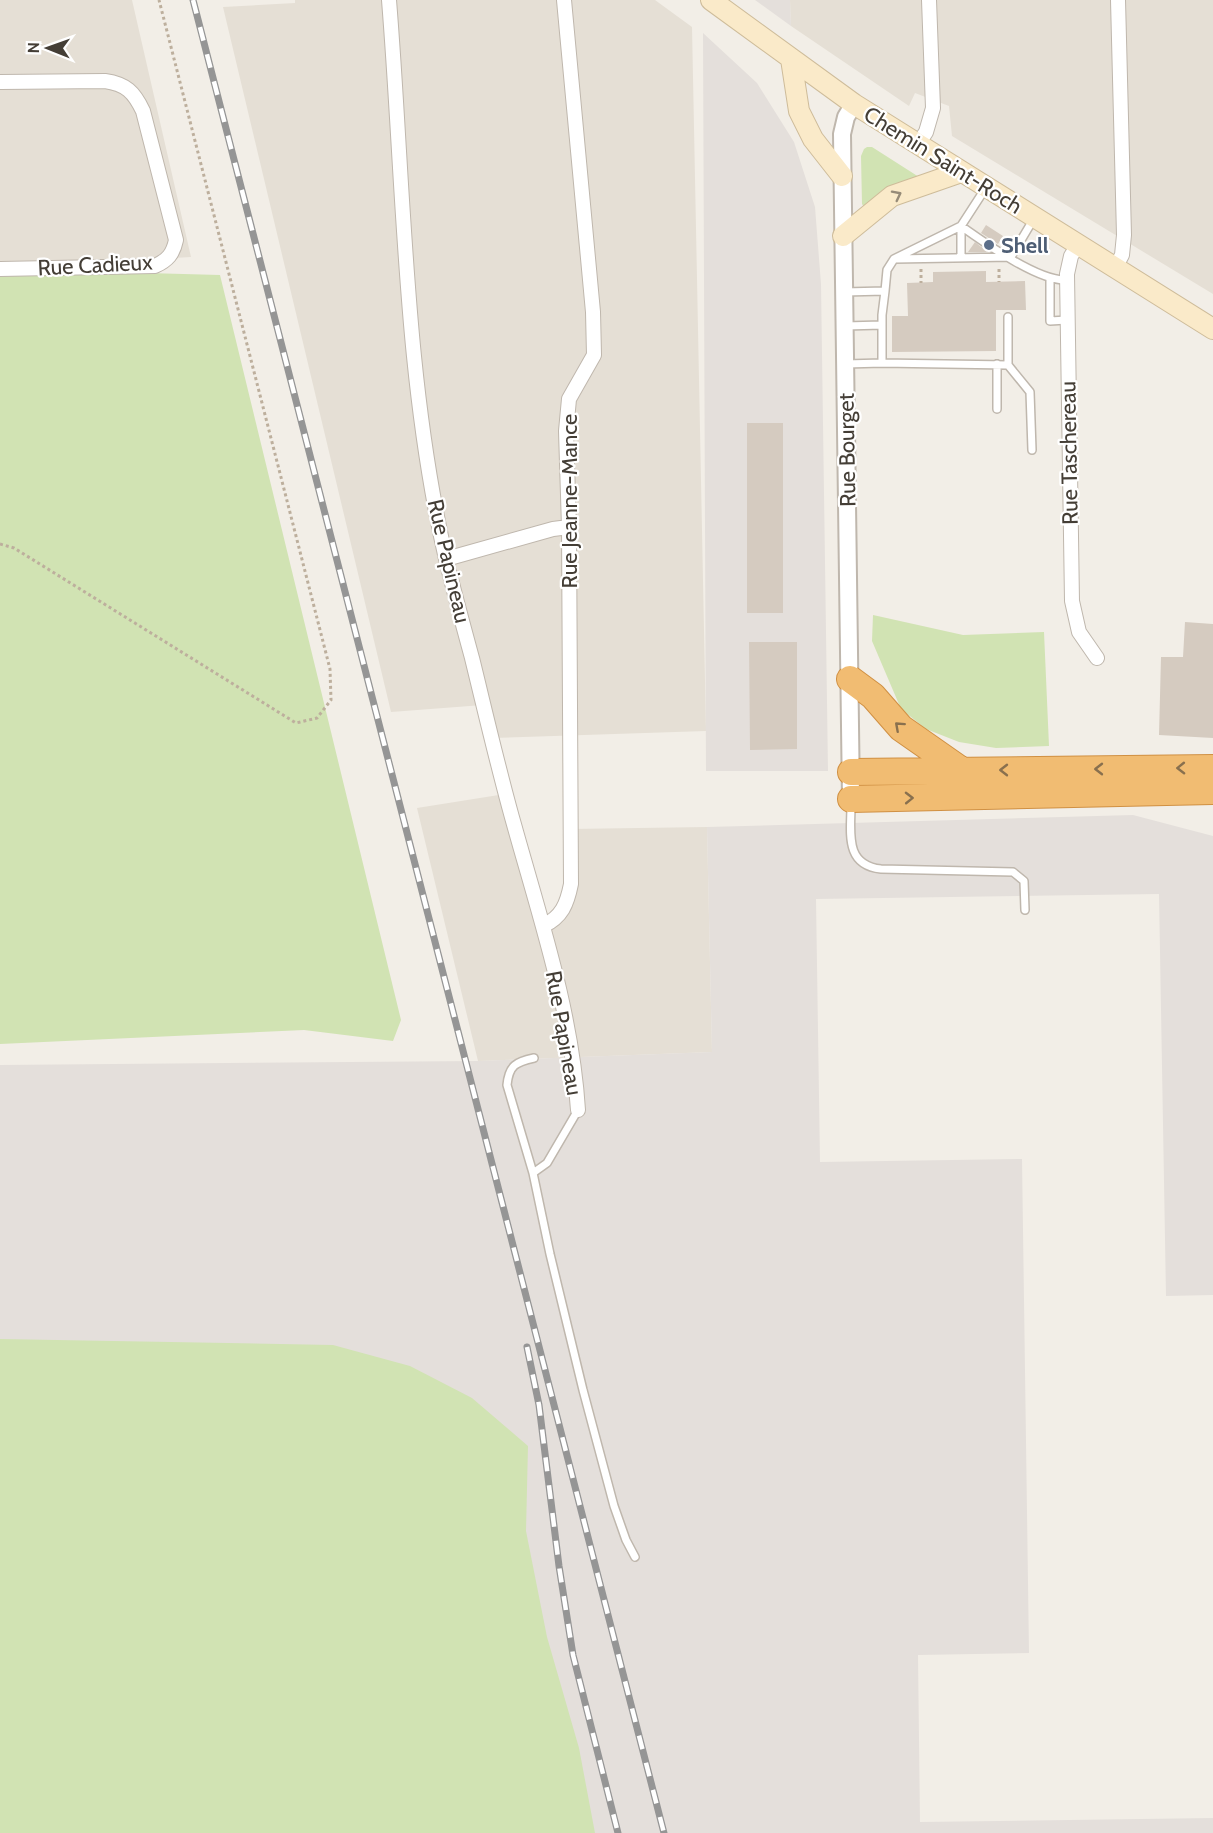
<svg xmlns="http://www.w3.org/2000/svg" width="1213" height="1833" font-family="Cabin,sans-serif">
  <rect width="100%" height="100%" fill="#f2eee7"/>
  <path fill="#e5dfd5" d="M0 0H132L191 257 0 268Z
    M295 0H655L692 27 706 731 492 738 483 705 391 712 223 7 295 3Z
    M790 0H1213V294L952 136 949 106 915 93 909 106 791 26Z
    M505 794 543 926 569 904 570 829 707 827 712 1052 478 1061 417 808Z"/>
  <path fill="#e4dfdb" d="M755 0H790L791 26Z
    M703 33 757 83 794 142 815 207 821 284 828 771H706Z
    M1133 815 1213 836V1295L1166 1296 1159 894 816 899 820 1162 1022 1159 1029 1653 918 1655 920 1822 1213 1818V1833H0V1065L478 1061 712 1052 707 827Z"/>
  <path fill="#d1e3b3" d="M867 147H872L919 177 864 207 862 204 861 156 864 149Z
    M0 269 220 275 401 1020 393 1041 304 1030 0 1044Z
    M873 615 963 635 1044 632 1049 746 996 748 959 742 926 729 901 709 872 641Z
    M0 1339 333 1345 410 1366 472 1398 528 1446 526 1531 547 1637 579 1748 595 1833H0Z"/>
  <path fill="#d5cbc0" d="M986 225 1003 236 998 244 981 233Z
    M975 242 980 246 989 252H968Z
    M986 271V282L1025 281 1026 310H996V351L892 352V316H908L907 283 933 282V272Z
    M747 423H783V613H747Z
    M1185 622 1213 624V738L1159 735 1161 657H1183Z
    M749 642H797V749L750 750Z"/>
  <g fill="none" stroke-linecap="round" stroke-linejoin="round">
    <g stroke="#bfb7ad" stroke-width="10">
      <path id="service" d="M961 258V226L985 189
        M895 259 1011 257 1033 220
        M1050 278V321L1067 320
        M844 292 885 291 887 270 894 259 961 226C985 243 1038 281 1066 280
        M845 326 882 325
        M882 363 1008 365V317
        M846 364 882 363V315L885 291
        M1008 365 1030 392 1032 450
        M997 409V364
        M851 805C851 832 844 865 881 869L1013 872 1024 881 1025 910
        M534 1058C516 1062 509 1065 507 1085L533 1173 550 1254 583 1390 614 1506 626 1540 635 1557
        M533 1173 547 1163 578 1110"/>
    </g>
    <g stroke="#bfb7ad" stroke-width="16">
      <path id="minor" d="M389 0C404 185 404 377 446 559 454 592 463 625 472 658 486 715 499 772 515 828 541 921 572 1014 578 1110
        M0 82 105 81C126 84 134 92 143 111L176 240C173 254 168 260 155 266L0 269
        M918 144 926 132 933 108 929 0
        M1078 245 1071 256 1067 274 1072 601 1079 632 1097 658
        M1115 268 1122 255 1124 235 1118 0
        M446 559 553 529 569 527
        M543 926C562 917 567 904 571 884L569 527 566 431 569 399 594 355 593 312 564 0"/>
    </g>
    <g stroke="#bfb7ad" stroke-width="20">
      <path id="tertiary" d="M851 799 842 134 846 117 854 104"/>
    </g>
    <g stroke="#cebc9a" stroke-width="22">
      <path id="secondary" d="M711 0 854 104 1213 329
        M791 59 799 111 813 139 842 176
        M843 236 892 196 961 172"/>
    </g>
    <g stroke="#d09043" stroke-width="28">
      <path id="motorway" d="M850 679 873 696 901 728 961 770
        M851 772 1213 768
        M851 799 1213 791"/>
    </g>
    <path stroke="#bdaf9d" stroke-width="3" stroke-dasharray="3 3" stroke-linecap="butt" d="M921 269V283
      M999 269V282
      M0 544 14 548 296 723 317 718 331 700 330 669 159 0"/>
    <use href="#service" stroke="#fff" stroke-width="7"/>
    <use href="#minor" stroke="#fff" stroke-width="14"/>
    <use href="#tertiary" stroke="#fff" stroke-width="16"/>
    <use href="#secondary" stroke="#faeac9" stroke-width="20"/>
    <use href="#motorway" stroke="#f1bc72" stroke-width="26"/>
    <g stroke="#959595" stroke-width="7">
      <path id="rail" d="M193 0 664 1833
        M527 1347 539 1405 559 1566 573 1655 618 1833"/>
    </g>
    <use href="#rail" stroke="#fff" stroke-width="4.5" stroke-dasharray="14" stroke-linecap="butt"/>
  </g>
  <defs><path id="oneway-chevron" d="M-2-3.5L2.5 0L-2 3.5" fill="none" stroke-width="1.6" stroke-linecap="round" stroke-linejoin="round" transform="scale(1.5)"/></defs>
  <use stroke="#968b78" href="#oneway-chevron" transform="translate(897 195) rotate(-27)"/>
  <g stroke="#89704e">
    <use href="#oneway-chevron" transform="translate(899 726) rotate(-138)"/>
    <use href="#oneway-chevron" transform="translate(1181 768) rotate(179)"/>
    <use href="#oneway-chevron" transform="translate(1099 769) rotate(180)"/>
    <use href="#oneway-chevron" transform="translate(1004 770) rotate(180)"/>
    <use href="#oneway-chevron" transform="translate(909 798) rotate(-1)"/>
  </g>
  <circle fill="#5c6f8a" stroke="#fff" stroke-width="2" cx="989" cy="245" r="6"/>
  <g text-anchor="middle" dominant-baseline="central" stroke-width="4.5" stroke-linejoin="round" paint-order="stroke">
    <g font-size="22" fill="#443e36" stroke="#fff">
      <text transform="translate(943 160) rotate(32)">Chemin Saint-Roch</text>
      <text transform="translate(95 265) rotate(-3)">Rue Cadieux</text>
      <text transform="translate(847 450) rotate(-91)">Rue Bourget</text>
      <text transform="translate(1069 453) rotate(-91)">Rue Taschereau</text>
      <text transform="translate(569 501) rotate(-90)">Rue Jeanne-Mance</text>
      <text transform="translate(449 561) rotate(77)">Rue Papineau</text>
      <text transform="translate(564 1033) rotate(80)">Rue Papineau</text>
    </g>
    <g font-size="22" font-weight="bold" fill="#4e5e75" stroke="#fff" text-anchor="start">
      <text x="1001" y="245">Shell</text>
    </g>
  </g>
  <g transform="translate(48 48) rotate(271)" stroke="#ffffff" stroke-width="4.5" paint-order="stroke">
  <path d="M0-4.5L10 22L0 15L-10 22Z" fill="#443e36"/>
  <text y="-9" font-size="16" font-weight="bold" text-anchor="middle" fill="#443e36">N</text>
  </g>
</svg>
